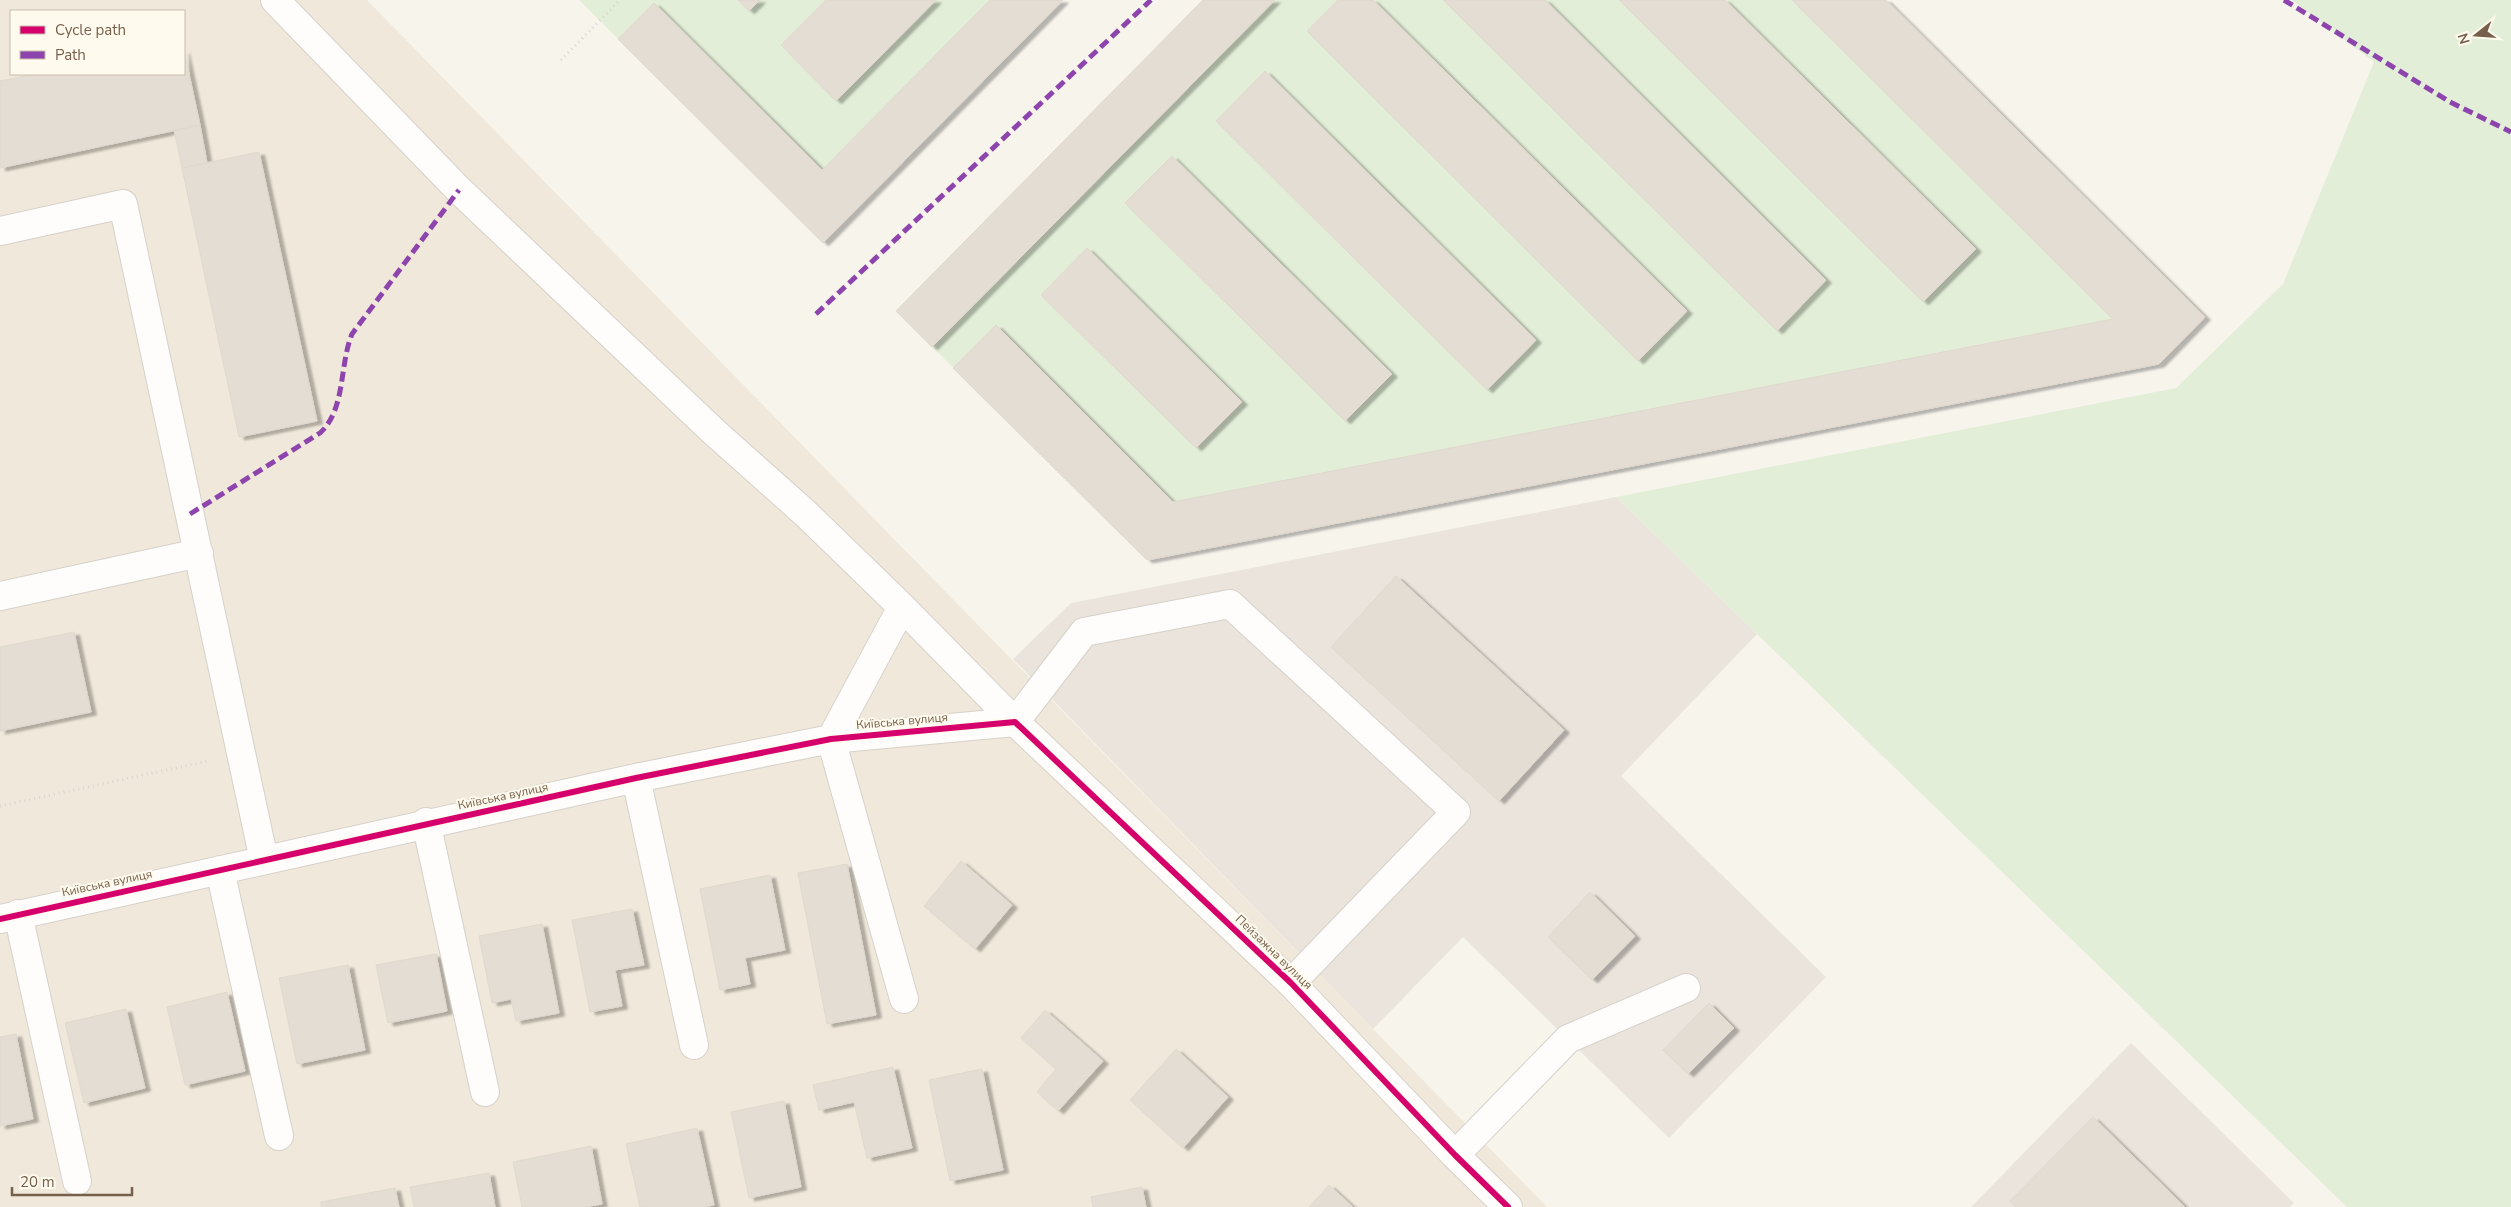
<svg xmlns="http://www.w3.org/2000/svg" width="2511" height="1207" font-family="'Nunito Sans',sans-serif">
  <defs>
    <filter id="shadow"><feDropShadow dx="5.5" dy="3" stdDeviation="1" flood-color="#0004"/></filter>
  </defs>
  <rect width="100%" height="100%" fill="#f7f4ec"/>
  <path fill="#f0e8da" fill-rule="evenodd" d="M0 0H367L1547 1207H0ZM11 11H184V74H11Z"/>
  <path fill="#ebe4dd" d="M1616 497 1757 634 1621 776 1826 977 1669 1138 1463 937 1373 1029 1013 659 1071 603Z
    M2131 1043 2294 1203 2290 1207H1971Z"/>
  <path fill="#e2eed7" d="M579 0H1063L823 243Z
    M1203 0H1886L2159 364 1147 560 896 311Z
    M2292 0H2511V1207H2347L1616 497 2176 388 2283 284 2374 62Z"/>
  <path fill="#e4ddd3" stroke="#e0d8ce" filter="url(#shadow)" d="M738 0H760L749 11Z
    M826 0H936L836 101 781 45Z
    M990 0H1063L823 243 618 39 654 3 822 170Z
    M1203 0H1275L932 347 896 311Z
    M1338 0H1373L1687 311 1638 361 1307 31Z
    M1443 0H1545L1826 280 1777 331Z
    M1619 0H1725L1976 249 1923 302Z
    M1792 0H1886L2205 317 2159 364 1147 560 953 368 996 325 1173 502 2113 319Z
    M184 51 200 125 0 168V81L36 74H184Z
    M1265 71 1536 340 1487 390 1216 121Z
    M200 125 207 163 182 168 174 130Z
    M259 152 317 421 239 437 182 168Z
    M1172 156 1392 374 1345 421 1125 203Z
    M1087 248 1242 402 1196 448 1041 295Z
    M1396 576 1564 730 1499 801 1331 647Z
    M74 632 91 712 0 731V647Z
    M961 861 1012 905 975 949 924 906Z
    M847 864 876 1015 827 1024 798 873Z
    M770 875 785 950 745 958 750 984 720 990 700 889Z
    M1590 892 1635 936 1592 980 1548 937Z
    M632 909 644 965 615 970 622 1006 590 1012 572 920Z
    M542 924 559 1013 516 1021 511 999 492 1003 479 936Z
    M436 954 447 1011 388 1023 376 965Z
    M348 965 365 1050 297 1064 279 978Z
    M227 992 245 1071 185 1085 167 1007Z
    M1709 1003 1734 1028 1688 1074 1663 1050Z
    M126 1009 145 1088 84 1103 65 1023Z
    M1045 1010 1103 1061 1058 1111 1037 1092 1056 1069 1021 1038Z
    M16 1034 33 1119 0 1126V1037Z
    M1176 1049 1228 1097 1183 1148 1130 1100Z
    M893 1067 912 1148 867 1158 854 1102 819 1110 813 1085Z
    M982 1069 1003 1170 950 1181 929 1080Z
    M784 1101 801 1187 749 1198 731 1112Z
    M2093 1117 2185 1207H2016L2010 1201Z
    M697 1128 714 1205 704 1207H640L626 1144Z
    M591 1146 602 1204 585 1207H522L513 1162Z
    M489 1173 495 1207H414L410 1187Z
    M1329 1185 1353 1207H1309Z
    M1142 1187 1146 1207H1093L1091 1197Z
    M395 1188 399 1207H321V1202Z"/>
  <g fill="none" stroke-linecap="round" stroke-linejoin="round">
    <g stroke="#d6d1ca" stroke-width="30">
      <path id="minor" d="M275 0 459 190 713 431 805 513 902 607 1015 722 1291 983 1455 1155 1508 1207
        M0 231 123 204 264 860
        M0 596 199 553
        M902 607 831 739 904 999
        M1015 722 1084 632 1230 604 1456 812 1291 983
        M636 778 694 1045
        M426 822 485 1092
        M220 870 279 1136
        M18 914 77 1181
        M0 919 636 778 831 739 1015 722
        M1455 1155 1568 1039 1686 988"/>
    </g>
    <path stroke="#dad4cf" stroke-width="3" stroke-dasharray="1 4" stroke-linecap="butt" d="M561 60 620 0
      M0 806 208 761"/>
    <use href="#minor" stroke="#fefdfc" stroke-width="28"/>
    <path stroke="#8e44ad" stroke-width="5" stroke-dasharray="10 5" stroke-linecap="butt" d="M2284 0 2450 102 2511 132
      M816 314 1151 0
      M190 514 320 433C346 409 339 366 352 334L459 190"/>
    <g stroke="#fffaee" stroke-width="9">
      <path id="cycleway" d="M0 919 636 778 831 739 1015 722 1291 983 1455 1155 1508 1207"/>
    </g>
    <use href="#cycleway" stroke="#d6006c" stroke-width="6"/>
  </g>
  <g text-anchor="middle" dominant-baseline="central" stroke-width="4" stroke-linejoin="round" paint-order="stroke">
    <g font-size="12" fill="#765f4b" stroke="#fffaee">
      <text transform="translate(902 721) rotate(-5)">Київська вулиця</text>
      <text transform="translate(503 796) rotate(-12)">Київська вулиця</text>
      <text transform="translate(107 883) rotate(-12)">Київська вулиця</text>
      <text transform="translate(1274 952) rotate(44)">Пейзажна вулиця</text>
    </g>
  </g>
  <rect x="10" y="10" width="175" height="65" fill="#fffaee" stroke="#c8bcad"/>
  <rect x="20" y="26" width="25" height="8" fill="#d6006c" stroke="#c8bcad"/>
  <text x="55" y="35" font-size="15" fill="#765f4b">Cycle path</text>
  <rect x="20" y="51" width="25" height="8" fill="#8e44ad" stroke="#c8bcad"/>
  <text x="55" y="60" font-size="15" fill="#765f4b">Path</text>
  <g transform="translate(2476 35) rotate(253)" stroke="#fffaee" stroke-width="4" paint-order="stroke">
  <path d="M0-4L9 19L0 12L-9 19Z" fill="#765f4b"/>
  <text y="-8" font-size="14" font-weight="bold" text-anchor="middle" fill="#765f4b">N</text>
  </g>
  <path d="M12 1187v8h120v-8" fill="none" stroke="#765f4b" stroke-width="2.5"/>
  <text x="20" y="1187" font-size="15" fill="#765f4b" stroke="#fffaee" stroke-width="4" paint-order="stroke">20 m</text>
</svg>
